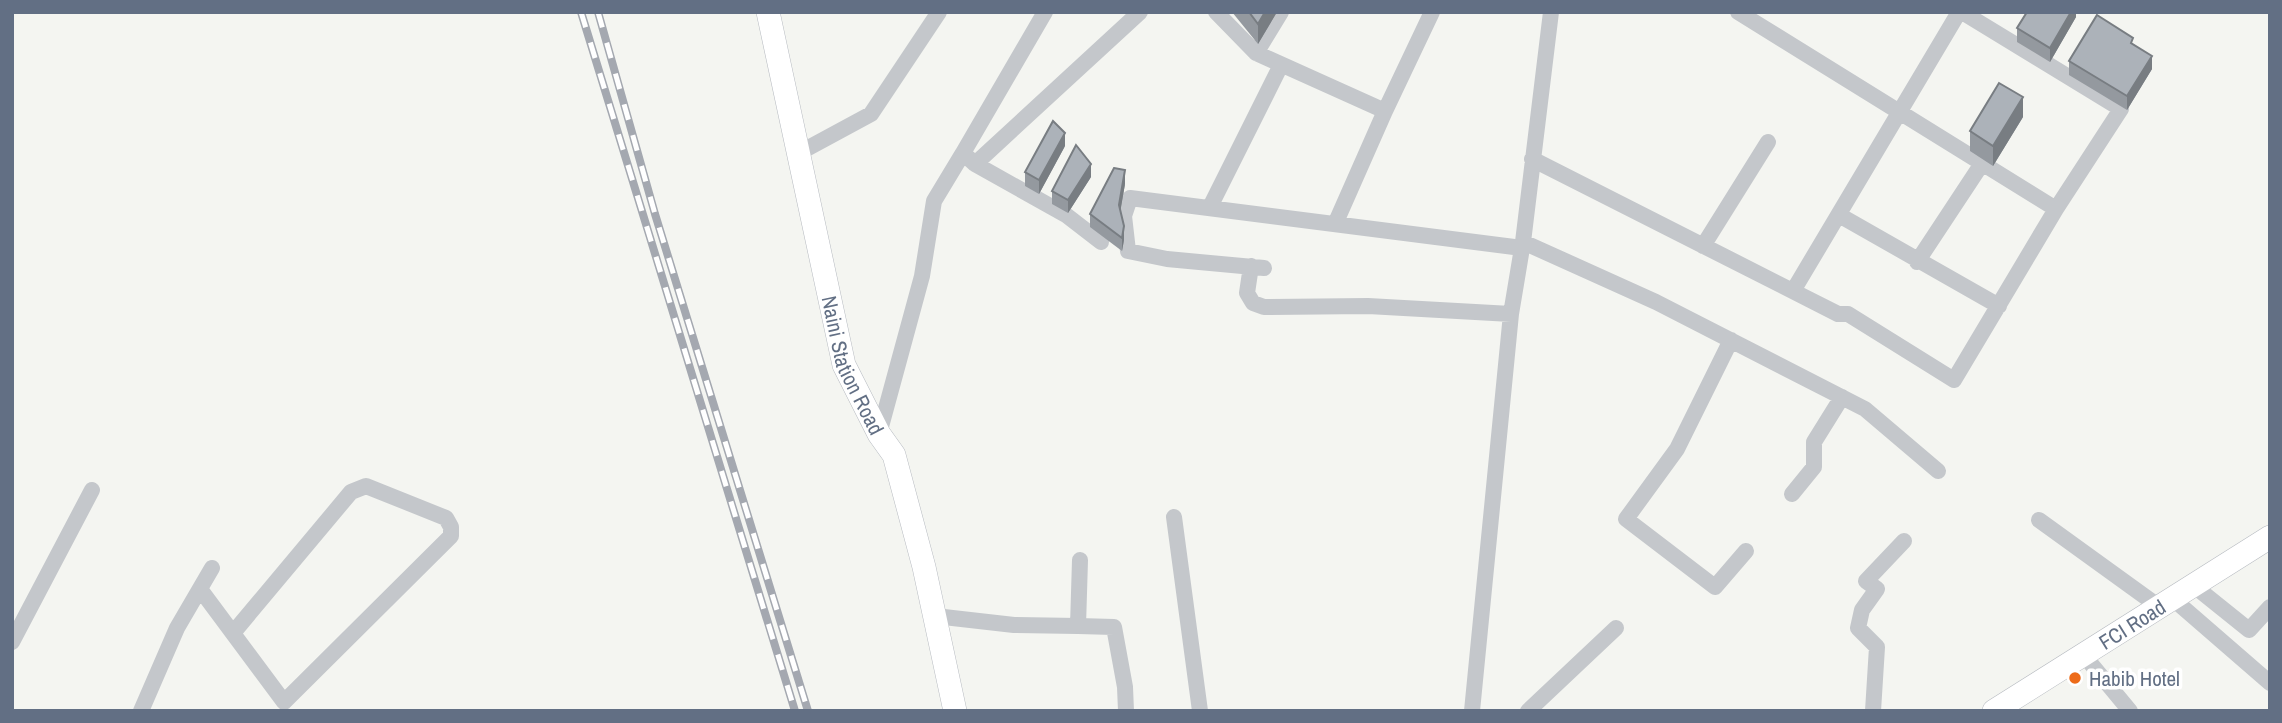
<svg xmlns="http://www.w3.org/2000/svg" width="2282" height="723" font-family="'Archivo Narrow',sans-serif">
  <rect width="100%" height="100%" fill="#f4f5f1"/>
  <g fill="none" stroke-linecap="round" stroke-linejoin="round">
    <g stroke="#b6bac0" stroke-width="24">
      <g id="secondary">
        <path id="s1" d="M768 12 844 365 879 434 894 455 924 567 955 711"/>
        <path id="s2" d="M1994 711 2270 537"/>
      </g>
    </g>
    <path stroke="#c4c7cb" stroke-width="16" d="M1216 12 1256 53 1385 111 1336 222
      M1962 12 2121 109 2056 209
      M1256 53 1281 12
      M1385 111 1432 12
      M963 153 1045 12
      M797 154 871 114 939 12
      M1532 159 1838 314H1848L1954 380 2056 209 1738 12
      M975 164 1066 215 1101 242
      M1210 207 1281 65
      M1839 215 1999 306
      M1523 242 1656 302 1865 409 1938 471
      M1703 246 1768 142
      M1917 262 1983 162
      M1251 266 1247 293 1253 303 1264 307 1368 306 1511 314
      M1264 268 1167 259 1128 251 1124 216 1130 198 1522 248
      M1793 291 1959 12
      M1731 340 1677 449 1626 519 1715 587 1746 551
      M879 434 922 276 934 201 963 153 975 164 1140 12
      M1792 494 1814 467V442L1842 397
      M1174 517 1200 711
      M2039 520 2158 606
      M1080 560 1078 626 1114 627 1125 687 1126 711
      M2193 585 2249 630 2270 607
      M200 589 284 702 451 536V527L446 518 366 486 351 492 233 633
      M2172 598 2270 683
      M935 616 1014 625 1078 626
      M12 642 92 490
      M2082 653 2130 711
      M141 711 177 628 212 568
      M1472 711 1511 314 1523 242 1551 12
      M1528 711 1616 628
      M1873 711 1877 647 1858 628 1862 610 1877 589 1866 581 1904 541"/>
    <use href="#secondary" stroke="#fff" stroke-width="23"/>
    <g stroke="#a4a8b0" stroke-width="8">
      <path id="rail" d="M581 12 795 711
        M598 12 655 214 808 711"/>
    </g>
    <use href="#rail" stroke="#fff" stroke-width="5" stroke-dasharray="16" stroke-linecap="butt"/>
  </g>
  <path fill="#94999f" d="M1232 12H1277L1258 44Z
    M2076 12V17L2050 62 2017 42V28Z
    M2133 45 2152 69 2127 110 2069 75V61Z
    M2023 117 1993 166 1970 151V131Z
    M1065 146 1039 194 1025 186V172Z
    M1091 177 1068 213 1052 204V191Z
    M1125 184 1120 212 1124 240 1122 251 1090 227V214Z"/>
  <path fill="#787d82" d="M1265 12H1277L1258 44V24Z
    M2071 12H2076V17L2050 62V48Z
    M2152 56V69L2127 110V96Z
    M2023 97V117L1993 166V146Z
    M1065 133V146L1039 194V180Z
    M1091 164V177L1068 213V200Z
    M1125 170V184L1119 219V205Z
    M1124 226V240L1122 251V238Z"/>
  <path fill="#acb2b9" stroke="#787d82" stroke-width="2" d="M1249 12H1265L1258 24Z
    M2027 12H2071L2050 48 2017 28Z
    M2097 15 2133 38 2131 43 2152 56 2127 96 2069 61Z
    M1999 83 2023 97 1993 146 1970 131Z
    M1053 121 1065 133 1039 180 1025 172Z
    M1076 145 1091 164 1068 200 1052 191Z
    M1114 168 1125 170 1119 205 1124 226 1122 238 1090 214Z"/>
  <circle fill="#ed6b19" stroke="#fff" stroke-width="2.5" cx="2075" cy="678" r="7"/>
  <g text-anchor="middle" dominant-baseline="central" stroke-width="7" stroke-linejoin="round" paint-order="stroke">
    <g font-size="21" fill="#626f84" stroke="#fff">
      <text stroke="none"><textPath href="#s1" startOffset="364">Naini Station Road</textPath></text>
      <text stroke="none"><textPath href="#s2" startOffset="163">FCI Road</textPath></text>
    </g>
    <g font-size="21" fill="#626f84" stroke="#fff" text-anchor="start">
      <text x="2089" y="678">Habib Hotel</text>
    </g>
  </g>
  <rect width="2282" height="723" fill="none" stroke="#626f84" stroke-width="28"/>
</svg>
